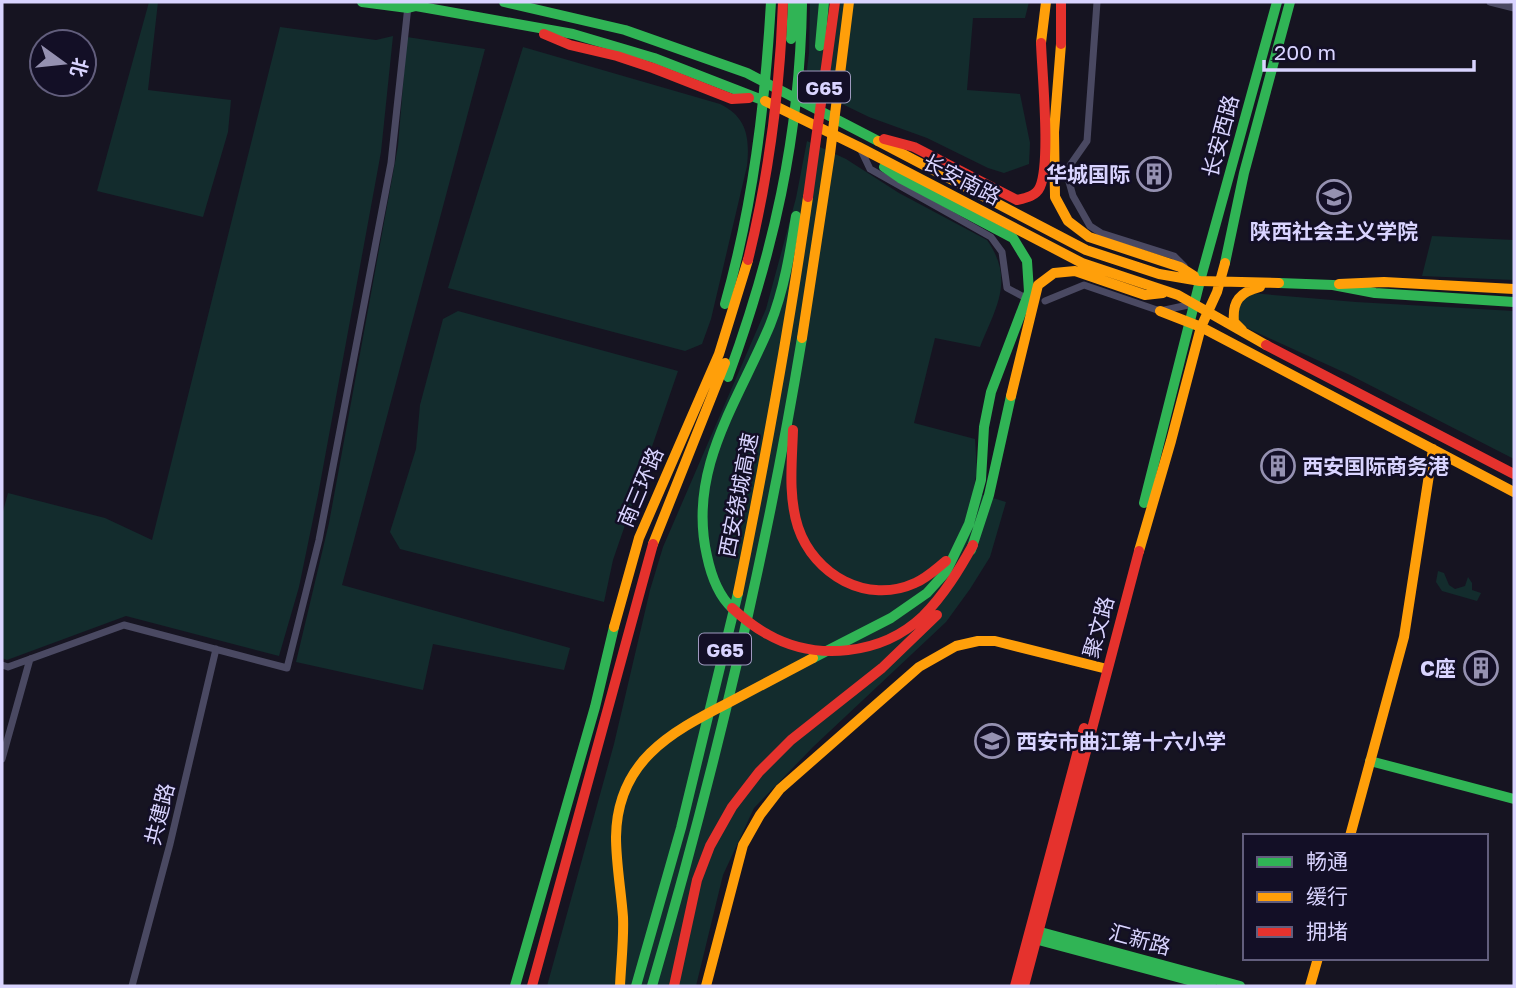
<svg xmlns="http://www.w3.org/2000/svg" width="1516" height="988" font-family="'Golos Text','Noto Sans SC',sans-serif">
  <rect width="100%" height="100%" fill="#161421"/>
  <path fill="#132c2d" d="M149 2H158L148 90 231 100 228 132 203 217 97 191Z
    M810 2H1029L1025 18H973L967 90 1020 94 1030 143 1029 164 1004 173 988 168 927 138 869 117 805 86 809 53Z
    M280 27 376 40 393 36 381 152 318 495 299 587 279 656 126 616 7 660 2 658V515L8 493 105 518 152 540Z
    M407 37 485 49 342 585 570 648 564 670 433 644 423 690 296 662 329 523 398 146Z
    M523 47 720 104C747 117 750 138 747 166L711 319 702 344 685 351 448 288Z
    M807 141 846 159 899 193 987 240C1015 280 996 307 980 347L935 338 914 423 975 439 977 471 973 492 1006 502 990 557 970 589 946 622 813 747 754 808 723 875 696 986H547L614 744 650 590 663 547 766 309 796 198Z
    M1432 236 1514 240V280L1422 276Z
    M1251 293 1356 302 1514 311V459L1350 375 1247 328 1236 317V308Z
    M458 311 678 371 613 560 604 602 400 549 390 532 416 449 420 405 443 319Z
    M1438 571 1444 573 1449 585 1455 589 1465 586 1468 577 1472 583V590L1481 593 1477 601 1442 591 1436 582Z"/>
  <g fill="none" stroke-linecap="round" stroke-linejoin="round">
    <path stroke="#4a4962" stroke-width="7" d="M1490 2 1514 8
      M860 148 870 169 991 237 1002 252 1007 288 1022 296
      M1066 171 1073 196 1090 226 1101 233 1174 256 1184 266
      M1066 171 1087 141 1097 2
      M1045 301 1084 285 1160 311 1193 304
      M2 665 8 667 124 625 287 668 319 540 391 163 408 6
      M2 759 30 659
      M132 986 170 844 216 649"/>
    <path stroke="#30b455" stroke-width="10" d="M362 2 408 8 416 6 573 34 654 58 765 101
      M504 2 625 30 747 73 878 141
      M791 39 793 2
      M820 46 824 2
      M884 167 900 178 1013 238 1027 261 1029 292 991 392
      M1225 263 1244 173 1290 2
      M1279 283 1333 285 1375 293 1514 302
      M725 304C753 205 765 105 771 2
      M728 377C773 254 800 136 802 4
      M1144 503 1200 281 1277 2
      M971 550 989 495 1011 396
      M732 608C718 595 711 575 707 556 687 469 738 402 770 325 784 290 790 253 796 216
      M813 658 891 618 927 593 946 572 969 524 981 480 984 427 991 392
      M1370 761 1514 799
      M1033 930 1240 986
      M1031 938 1211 986
      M515 986 595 707 614 627
      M636 986 681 828 738 593
      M652 986C714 773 766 557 802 338"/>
    <path stroke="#ff9f0a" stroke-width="10" d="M1041 43 1046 2
      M1061 44 1054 132 1055 197 1068 221 1089 237 1180 267 1194 276
      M765 101 859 147 1082 263 1178 295 1266 345
      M878 141 1086 250 1159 274 1200 281 1279 283
      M1339 284 1384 282 1514 289
      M1160 311 1201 327 1514 492
      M1242 330 1234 322C1232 301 1240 292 1260 287
      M802 338 830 154 849 2
      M1011 396 1038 285 1054 273 1075 271 1145 295 1163 293
      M653 544 725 363
      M1139 551 1171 441 1201 327 1217 292 1225 263
      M738 593C765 461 789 329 808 197
      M614 627 639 538 719 354 748 260
      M1350 836 1404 637 1433 449
      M620 986C621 963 624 939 623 917 621 890 616 863 616 837 617 762 669 733 728 703 756 688 785 673 813 658
      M706 986 743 845 760 815 780 789 919 667 956 646 978 641H995L1107 669
      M1310 986 1318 958"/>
    <path stroke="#e5322d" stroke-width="10" d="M1061 2V44
      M544 34 570 45 617 56 653 68 732 99 749 98
      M884 139 914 147 1017 200C1026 198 1036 196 1040 187 1051 162 1042 73 1041 43
      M808 197 835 2
      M748 260C769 175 780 90 783 2
      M1266 345 1514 474
      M793 430C792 462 788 496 798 527 814 575 867 605 915 583 927 578 936 569 946 561
      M732 608C743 618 754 627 767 634 816 662 882 655 923 616 944 595 959 570 973 545
      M532 986 653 544
      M674 986 697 880 710 846 732 807 759 772 791 740 882 668 937 615
      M1015 986 1084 728
      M1024 986 1139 551"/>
  </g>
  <defs>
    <g id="building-ring" transform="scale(1.75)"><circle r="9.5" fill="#130f26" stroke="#9591b1" stroke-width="1.5"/><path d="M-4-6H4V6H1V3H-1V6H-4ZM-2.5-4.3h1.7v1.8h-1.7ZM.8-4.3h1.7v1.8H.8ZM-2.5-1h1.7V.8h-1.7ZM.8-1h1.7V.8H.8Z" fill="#9591b1"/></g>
    <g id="school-ring" transform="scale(1.75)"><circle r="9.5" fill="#130f26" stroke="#9591b1" stroke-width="1.5"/><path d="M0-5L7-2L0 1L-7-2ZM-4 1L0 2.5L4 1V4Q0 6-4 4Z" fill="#9591b1"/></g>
  </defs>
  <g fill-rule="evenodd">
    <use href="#building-ring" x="1154" y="174"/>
    <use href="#school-ring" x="1334" y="197"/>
    <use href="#building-ring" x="1278" y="466"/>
    <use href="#building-ring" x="1481" y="668"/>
    <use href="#school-ring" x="992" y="741"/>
  </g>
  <g text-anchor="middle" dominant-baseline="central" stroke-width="5" stroke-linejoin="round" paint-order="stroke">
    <g fill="#130f26" stroke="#9e99be" stroke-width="2">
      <rect x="798" y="71.5" width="52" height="31" rx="5"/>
      <rect x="699" y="633.5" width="52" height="31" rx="5"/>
    </g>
    <g font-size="19" font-weight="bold" fill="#d9d4ff">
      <text x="824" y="87">G65</text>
      <text x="725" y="649">G65</text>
    </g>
    <g font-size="21" fill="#d9d4ff" stroke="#130f26">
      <text transform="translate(1220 136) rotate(-75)">长安西路</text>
      <text transform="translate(962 179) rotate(27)">长安南路</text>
      <text transform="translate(640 487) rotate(-67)">南三环路</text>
      <text transform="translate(738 495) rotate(-79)">西安绕城高速</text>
      <text transform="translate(1098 627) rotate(-75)">聚文路</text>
      <text transform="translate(159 814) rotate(-76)">共建路</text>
      <text transform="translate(1140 939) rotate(15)">汇新路</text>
    </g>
    <g font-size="21" font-weight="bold" fill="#d9d4ff" stroke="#130f26" text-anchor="end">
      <text x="1130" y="174">华城国际</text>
      <text x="1334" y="231" text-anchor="middle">陕西社会主义学院</text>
      <text x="1302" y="466" text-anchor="start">西安国际商务港</text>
      <text x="1456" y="668">C座</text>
      <text x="1016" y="741" text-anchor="start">西安市曲江第十六小学</text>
    </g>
  </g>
  <rect width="1516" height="988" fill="none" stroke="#d9d4ff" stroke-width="7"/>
  <rect x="1243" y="834" width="245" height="126" fill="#130f26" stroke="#625e7d" stroke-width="2"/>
  <rect x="1257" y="857" width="35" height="10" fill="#30b455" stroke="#625e7d" stroke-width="2"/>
  <text x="1306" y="869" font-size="21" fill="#d9d4ff">畅通</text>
  <rect x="1257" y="892" width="35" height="10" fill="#ff9f0a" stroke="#625e7d" stroke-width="2"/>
  <text x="1306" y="904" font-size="21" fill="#d9d4ff">缓行</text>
  <rect x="1257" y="927" width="35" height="10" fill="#e5322d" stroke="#625e7d" stroke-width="2"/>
  <text x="1306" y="939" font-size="21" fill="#d9d4ff">拥堵</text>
  <g transform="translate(63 63) rotate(105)"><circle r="33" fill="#130f26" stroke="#625e7d" stroke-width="2"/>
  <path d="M0-5L12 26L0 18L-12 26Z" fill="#9591b1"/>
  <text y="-10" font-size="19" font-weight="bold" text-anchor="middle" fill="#d9d4ff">北</text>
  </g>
  <path d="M1264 60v10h210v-10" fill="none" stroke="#d9d4ff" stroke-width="3.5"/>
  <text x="1274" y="60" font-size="21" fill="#d9d4ff" stroke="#130f26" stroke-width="5" paint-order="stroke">200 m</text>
</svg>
